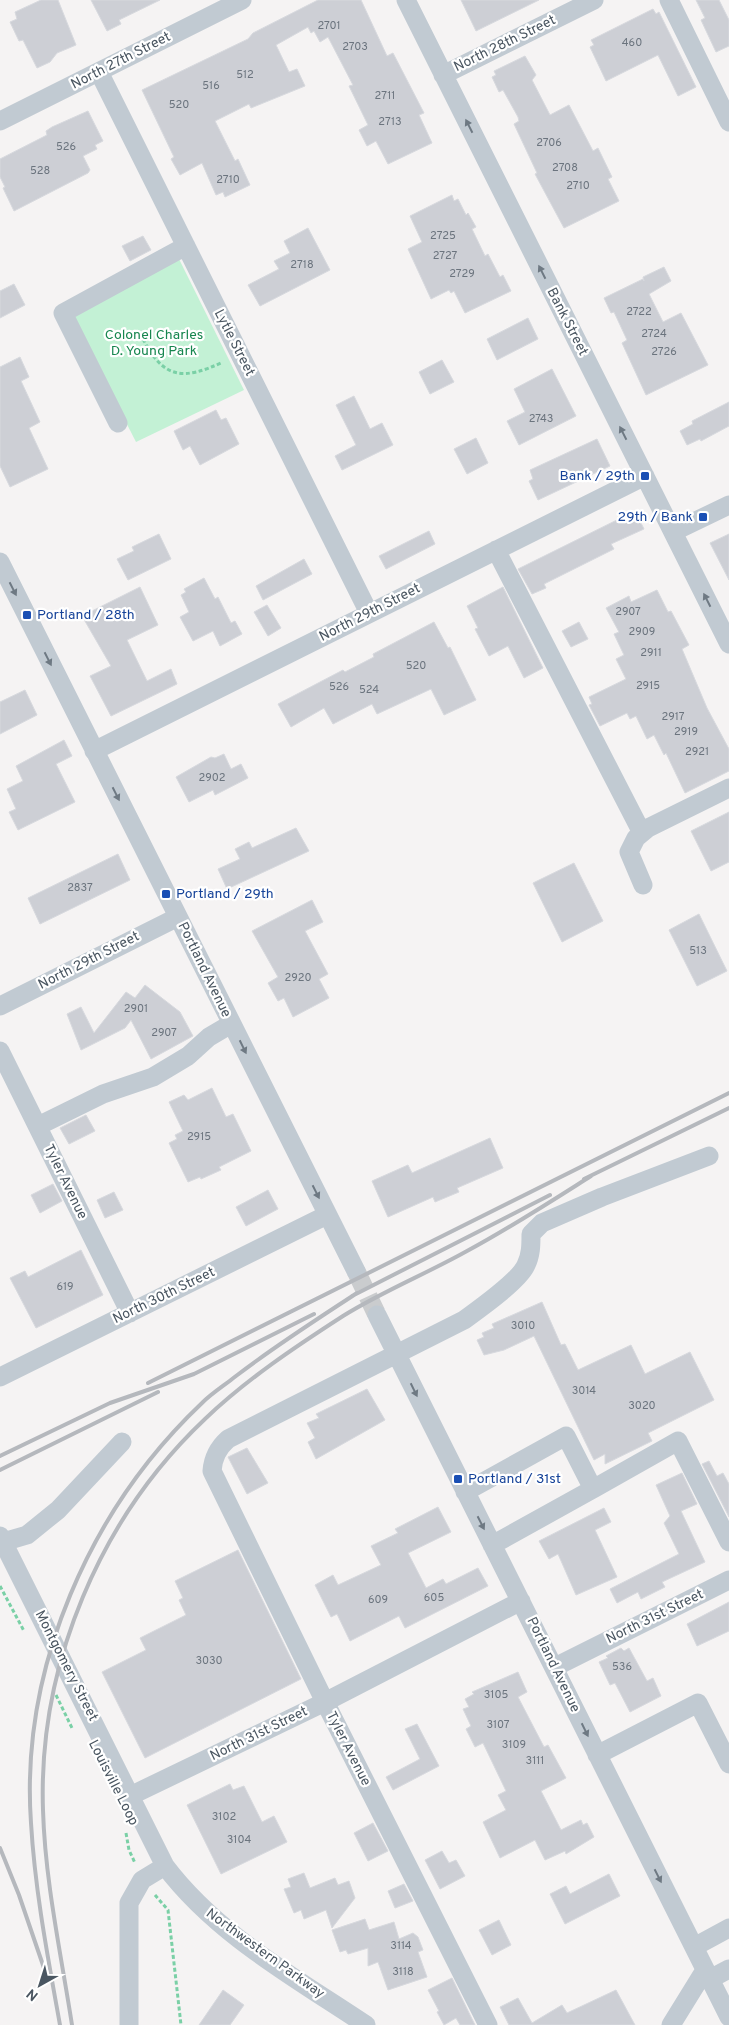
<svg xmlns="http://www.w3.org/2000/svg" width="729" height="2025" font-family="Overpass,sans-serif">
  <rect width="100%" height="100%" fill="#f5f3f3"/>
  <path fill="#c3f1d5" d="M179 259 244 390 136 442 72 316Z"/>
  <path fill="#cdcfd5" stroke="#d7d9de" d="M41 0H58L76 45 57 53 50 62 37 68 23 40 19 41 10 22 17 19 15 12Z
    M91 0H160L119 20 121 24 107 31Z
    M318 0H361L387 56 393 53 424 113 419 115 432 143 388 164 376 141 367 146 359 130 368 125 349 86 353 85 328 37 320 42 314 31 311 33 308 27 276 45 289 72 297 69 305 86 251 108 249 104 215 121 235 161 238 159 250 185 225 197 223 192 216 195 202 163 180 175 171 159 174 157 142 90 248 39 253 33Z
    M461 0H539L476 31Z
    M696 0H719L729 20V46L716 52 701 20 705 18Z
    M653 9 656 14 659 12 696 87 678 96 658 55 606 81 590 47 594 45 591 40Z
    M525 56 536 75 532 80 550 115 569 105 593 151 598 148 612 177 608 179 619 201 564 228 535 174 537 173 514 124 519 121 518 117 503 90 499 92 492 77 496 75 494 71Z
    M88 111 103 141 95 145 97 149 83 156 90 170 88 173 14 211 3 188 5 187 0 177V159L47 135 46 131 52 127Z
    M452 195 454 201 458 199 466 215 468 213 476 227 472 229 485 256 488 254 500 277 503 275 511 291 465 313 454 291 451 293 449 290 431 299 408 249 422 242 410 216Z
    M308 228 330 270 260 306 248 285 279 269 274 261 290 253 284 241Z
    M143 236 151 250 130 261 122 246Z
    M664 267 671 281 649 294 663 322 681 313 708 365 646 395 622 343 627 340 614 312 611 313 604 298 643 279 644 281 643 277Z
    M14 284 25 305 0 318V291Z
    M528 318 538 339 497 360 487 339Z
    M20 357 29 377 21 381 40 422 29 428 48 469 10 487 0 466V367Z
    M442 360 454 382 430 394 419 372Z
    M552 369 576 416 519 445 507 421 525 412 514 389Z
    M354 396 370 429 382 423 393 445 342 470 335 456 356 445 336 405Z
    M729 402V426L701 441 700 439 687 445 680 431 693 424 692 421Z
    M216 410 221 420 226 418 239 444 200 465 190 446 183 450 174 431Z
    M476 438 488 463 467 474 454 449Z
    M597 439 610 466 538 500 529 481 533 479 530 470Z
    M635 511 644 529 611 544 614 549 544 584 546 588 532 594 518 569Z
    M429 531 435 544 386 569 379 556Z
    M159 534 171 559 128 580 117 559 134 551 132 547Z
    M729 534V580L710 543Z
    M304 559 312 574 263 600 256 586Z
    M204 578 215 599 218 597 231 623 235 621 242 634 220 646 213 631 193 641 180 617 189 612 181 595 186 592 184 589Z
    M140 587 158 625 127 640 147 681 171 669 177 684 111 716 90 676 111 666 82 616Z
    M503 587 543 668 524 678 508 646 489 656 475 629 478 628 467 606Z
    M657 590 668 612 671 611 689 645 682 649 707 708 729 749V771L685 793 666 753 664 755 654 735 647 739 636 716 630 719 627 713 600 726 589 705 592 704 589 697 626 679 616 659 624 655 614 634 619 632 606 608 629 596 631 602Z
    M267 605 281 628 268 636 254 612Z
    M434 622 448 648 450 647 476 700 444 715 431 689 377 714 372 704 333 724 324 708 291 727 278 704 343 670 345 672 374 657 373 654Z
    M579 622 588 639 571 647 562 631Z
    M25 690 37 715 0 734V702Z
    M64 740 72 756 56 764 75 802 18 830 9 812 16 809 7 789 23 781 16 766Z
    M224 754 231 769 241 764 248 778 215 795 213 790 189 802 176 777 211 757 215 758Z
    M729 812V862L711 871 691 831Z
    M296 828 309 851 227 889 218 869 240 859 235 849 249 842 252 848Z
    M118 854 130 880 40 924 28 898Z
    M574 863 603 921 562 942 533 883Z
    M312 900 323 922 305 931 328 974 319 979 329 998 293 1017 284 998 278 1001 268 983 278 977 252 931Z
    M699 914 727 971 697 986 669 930Z
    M145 985 180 1012 193 1036 151 1059 131 1020 125 1028 81 1050 67 1014 81 1007 94 1033 126 992 135 998Z
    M212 1088 226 1117 233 1114 251 1151 219 1167 221 1170 201 1179 200 1177 188 1182 169 1143 177 1139 175 1135 183 1131 169 1102 184 1095 188 1100Z
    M86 1115 95 1131 69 1144 60 1128Z
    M490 1138 503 1168 457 1188 459 1192 435 1202 433 1197 388 1217 372 1181 408 1165 412 1173Z
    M53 1184 62 1201 40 1213 31 1195Z
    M268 1190 278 1209 246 1226 236 1207Z
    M114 1192 123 1210 105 1218 97 1200Z
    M81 1250 103 1295 36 1328 10 1278 25 1271 28 1277Z
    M542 1302 561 1345 565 1344 578 1370 631 1345 645 1374 690 1352 714 1400 648 1433 652 1441 605 1464V1454L594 1460 534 1336 504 1350 484 1355 477 1340 484 1337 482 1333 494 1328 492 1324Z
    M367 1389 385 1420 316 1459 308 1442 315 1438 307 1423 319 1418 316 1414Z
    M247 1448 268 1483 247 1494 228 1457Z
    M709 1461 717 1476 723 1473 729 1484V1517L702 1464Z
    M682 1473 697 1504 681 1511 705 1562 662 1582 665 1587 641 1599 638 1592 617 1603 610 1589 679 1554 664 1523 670 1516 656 1485Z
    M438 1507 451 1532 408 1553 426 1588 443 1579 446 1584 478 1568 488 1586 405 1628 399 1616 350 1641 337 1614 331 1617 315 1585 333 1575 338 1585 381 1565 371 1546 398 1533 395 1529Z
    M604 1508 611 1522 595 1530 617 1577 576 1595 558 1554 549 1559 539 1541Z
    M238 1550 301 1679 145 1758 102 1672 146 1650 140 1638 186 1615 179 1600 183 1598 175 1581Z
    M729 1602V1631L697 1646 687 1624Z
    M621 1648 624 1651 629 1648 647 1681 653 1678 661 1696 630 1712 615 1683 610 1685 599 1662 608 1658 606 1656Z
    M518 1672 527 1692 518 1697 544 1747 548 1745 566 1778 541 1791 561 1830 581 1820 583 1825 587 1823 594 1837 566 1854 565 1851 545 1860 535 1840 500 1858 483 1822 506 1810 498 1795 506 1791 483 1743 475 1747 466 1729 471 1726 463 1709 469 1707 465 1699 474 1694 472 1692Z
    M417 1724 439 1766 393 1790 386 1777 420 1759 405 1729Z
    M230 1784 233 1790 244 1786 262 1822 274 1816 287 1842 221 1874 187 1805Z
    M373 1823 388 1851 368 1861 354 1833Z
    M442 1851 449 1863 456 1860 465 1876 440 1889 425 1860Z
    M304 1873 310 1888 335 1878 338 1885 349 1881 355 1898 332 1928 326 1910 304 1919 301 1910 294 1913 284 1889 291 1887 288 1879Z
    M609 1874 620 1896 565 1924 550 1894 566 1886 570 1894Z
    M404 1884 413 1901 395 1908 388 1891Z
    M365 1919 369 1930 394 1922 399 1939 413 1933 418 1937 423 1950 418 1952 427 1977 388 1990 378 1962 368 1966V1948L348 1954 346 1950 340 1952 332 1930Z
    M499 1920 511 1945 492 1955 479 1930Z
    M452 1978 475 2025H460L456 2018 444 2025 437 2012 439 2011 428 1990Z
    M223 1990 244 2005 230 2025H199Z
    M616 1990 635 2025H509L500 2007 518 1998 532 2023 562 2005 567 2013Z"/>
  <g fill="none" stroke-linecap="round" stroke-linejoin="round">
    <path stroke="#caccce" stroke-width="19" stroke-dasharray="19 9" stroke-linecap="butt" d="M356 1271 377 1315"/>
    <path stroke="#7ad0a6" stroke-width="3" stroke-dasharray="4 2.5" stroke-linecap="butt" d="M143 339C164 380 184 380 223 362
      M0 1586 24 1631
      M56 1695 72 1728
      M126 1833 129 1850 135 1863
      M155 1895 168 1910 181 2025"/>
    <path stroke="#c1cad2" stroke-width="19" d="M406 0 729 644
      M669 0 729 122
      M99 72 369 613
      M443 75 594 0
      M0 121 242 0
      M118 423 63 313 186 246
      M673 532 729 505
      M496 550 642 833
      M0 562 356 1271
      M94 751 645 476
      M643 885 629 852 636 838 648 828 729 788
      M0 1006 178 917
      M0 1051 130 1313
      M38 1126 103 1094 153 1077 188 1056 209 1037 231 1024
      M377 1315 729 2017
      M0 1377 327 1215
      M593 1489 678 1441 729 1542
      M465 1492 566 1436 593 1489 492 1545
      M0 1536 165 1866C217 1935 296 1978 366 2025
      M0 1543 27 1535 58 1510 122 1442
      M555 1667 729 1580
      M597 1755 698 1703 729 1764
      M130 1796 325 1702 521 1601
      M694 1947 729 1928
      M710 1979 729 1969
      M129 2025V1903L142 1880 165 1866
      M488 2025 325 1702 212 1471C213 1457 218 1448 228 1439L464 1320C479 1309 519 1281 526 1265 531 1255 531 1245 531 1234L542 1223 602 1197 709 1156
      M671 2025 705 1970"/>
    <path stroke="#b5b8bd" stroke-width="4" d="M584 1179 729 1108
      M352 1296 550 1195
      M148 1383 729 1093
      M0 1456 110 1403 194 1374 314 1314
      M0 1470 158 1392
      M0 1848 19 1895 46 1974
      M60 2025C48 1958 35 1891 31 1823 20 1668 90 1509 202 1403 212 1393 225 1385 236 1376 275 1346 316 1320 357 1293
      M72 2025C61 1954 45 1881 43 1810 38 1665 100 1518 205 1419 247 1379 295 1347 343 1316 383 1291 426 1274 467 1251 510 1228 550 1202 591 1176"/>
  </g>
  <defs><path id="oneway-solid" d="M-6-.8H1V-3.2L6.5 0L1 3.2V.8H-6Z" transform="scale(1.25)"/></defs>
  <g fill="#6e7983">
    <use href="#oneway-solid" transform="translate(469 126) rotate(-117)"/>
    <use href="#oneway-solid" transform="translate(542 272) rotate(-117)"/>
    <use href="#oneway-solid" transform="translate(623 433) rotate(-117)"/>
    <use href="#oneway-solid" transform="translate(13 589) rotate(63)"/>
    <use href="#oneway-solid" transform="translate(707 600) rotate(-117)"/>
    <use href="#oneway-solid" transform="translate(48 659) rotate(63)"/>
    <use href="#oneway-solid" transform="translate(116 794) rotate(63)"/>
    <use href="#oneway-solid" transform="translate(243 1047) rotate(64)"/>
    <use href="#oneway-solid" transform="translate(316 1192) rotate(63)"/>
    <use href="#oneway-solid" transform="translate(414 1390) rotate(64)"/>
    <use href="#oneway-solid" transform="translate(481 1523) rotate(63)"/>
    <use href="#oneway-solid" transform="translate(585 1730) rotate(64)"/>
    <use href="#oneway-solid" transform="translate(658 1876) rotate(63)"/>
  </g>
  <g fill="#1a4fb4" stroke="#fff" stroke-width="2">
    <rect x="640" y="471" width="10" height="10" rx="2.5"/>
    <rect x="698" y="512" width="10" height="10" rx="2.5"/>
    <rect x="22" y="610" width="10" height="10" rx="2.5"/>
    <rect x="161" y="889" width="10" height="10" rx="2.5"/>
    <rect x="453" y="1474" width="10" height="10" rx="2.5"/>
  </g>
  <g text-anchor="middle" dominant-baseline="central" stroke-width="4.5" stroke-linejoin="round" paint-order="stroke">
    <g font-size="11" fill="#6b747e">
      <text x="329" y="26">2701</text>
      <text x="632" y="43">460</text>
      <text x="355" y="47">2703</text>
      <text x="245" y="75">512</text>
      <text x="211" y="86">516</text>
      <text x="385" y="96">2711</text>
      <text x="179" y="105">520</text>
      <text x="390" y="122">2713</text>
      <text x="549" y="143">2706</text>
      <text x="66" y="147">526</text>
      <text x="565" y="168">2708</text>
      <text x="40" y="171">528</text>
      <text x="228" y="180">2710</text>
      <text x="578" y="186">2710</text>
      <text x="443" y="236">2725</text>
      <text x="445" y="256">2727</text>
      <text x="302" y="265">2718</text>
      <text x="462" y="274">2729</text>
      <text x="639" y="312">2722</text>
      <text x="654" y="334">2724</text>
      <text x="664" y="352">2726</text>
      <text x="541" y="419">2743</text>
      <text x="628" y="612">2907</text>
      <text x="642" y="632">2909</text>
      <text x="651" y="653">2911</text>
      <text x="416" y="666">520</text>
      <text x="648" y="686">2915</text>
      <text x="339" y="687">526</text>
      <text x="369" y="690">524</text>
      <text x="673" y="717">2917</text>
      <text x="686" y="732">2919</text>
      <text x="697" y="752">2921</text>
      <text x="212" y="778">2902</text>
      <text x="80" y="888">2837</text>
      <text x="698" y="951">513</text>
      <text x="298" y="978">2920</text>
      <text x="136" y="1009">2901</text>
      <text x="164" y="1033">2907</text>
      <text x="199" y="1137">2915</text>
      <text x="65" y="1287">619</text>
      <text x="523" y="1326">3010</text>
      <text x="584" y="1391">3014</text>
      <text x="642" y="1406">3020</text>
      <text x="434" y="1598">605</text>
      <text x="378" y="1600">609</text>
      <text x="209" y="1661">3030</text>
      <text x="622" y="1667">536</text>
      <text x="496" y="1695">3105</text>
      <text x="498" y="1725">3107</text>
      <text x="514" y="1745">3109</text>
      <text x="535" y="1761">3111</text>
      <text x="224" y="1817">3102</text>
      <text x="239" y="1840">3104</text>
      <text x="401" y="1946">3114</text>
      <text x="403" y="1972">3118</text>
    </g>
    <g font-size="14" fill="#4a5661" stroke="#fff">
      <text transform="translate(505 44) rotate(-26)">North 28th Street</text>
      <text transform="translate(121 61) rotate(-27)">North 27th Street</text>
      <text transform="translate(567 322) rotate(63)">Bank Street</text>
      <text transform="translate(234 343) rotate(63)">Lytle Street</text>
      <text transform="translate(370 613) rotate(-27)">North 29th Street</text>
      <text transform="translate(89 961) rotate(-27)">North 29th Street</text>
      <text transform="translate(204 970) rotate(64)">Portland Avenue</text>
      <text transform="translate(65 1182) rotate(64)">Tyler Avenue</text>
      <text transform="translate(164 1296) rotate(-26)">North 30th Street</text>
      <text transform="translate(655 1617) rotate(-26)">North 31st Street</text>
      <text transform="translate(553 1665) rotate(64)">Portland Avenue</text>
      <text transform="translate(66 1666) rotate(63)">Montgomery Street</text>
      <text transform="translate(259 1734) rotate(-26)">North 31st Street</text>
      <text transform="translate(348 1749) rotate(63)">Tyler Avenue</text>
      <text transform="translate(113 1783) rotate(63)">Louisville Loop</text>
      <text transform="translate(265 1954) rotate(36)">Northwestern Parkway</text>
    </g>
    <g font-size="14" fill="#17864f" stroke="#fff">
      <text x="154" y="335">Colonel Charles<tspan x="154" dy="16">D. Young Park</tspan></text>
    </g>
    <g font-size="14" fill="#164399" stroke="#fff" text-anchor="start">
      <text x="635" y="476" text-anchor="end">Bank / 29th</text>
      <text x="693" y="517" text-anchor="end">29th / Bank</text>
      <text x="37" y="615">Portland / 28th</text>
      <text x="176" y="894">Portland / 29th</text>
      <text x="468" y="1479">Portland / 31st</text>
    </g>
  </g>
  <g transform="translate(40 1985) rotate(219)" stroke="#ffffff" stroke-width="4" paint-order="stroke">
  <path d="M0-4L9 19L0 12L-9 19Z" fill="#4a5661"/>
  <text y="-8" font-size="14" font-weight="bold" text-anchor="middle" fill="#4a5661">N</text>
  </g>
</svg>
